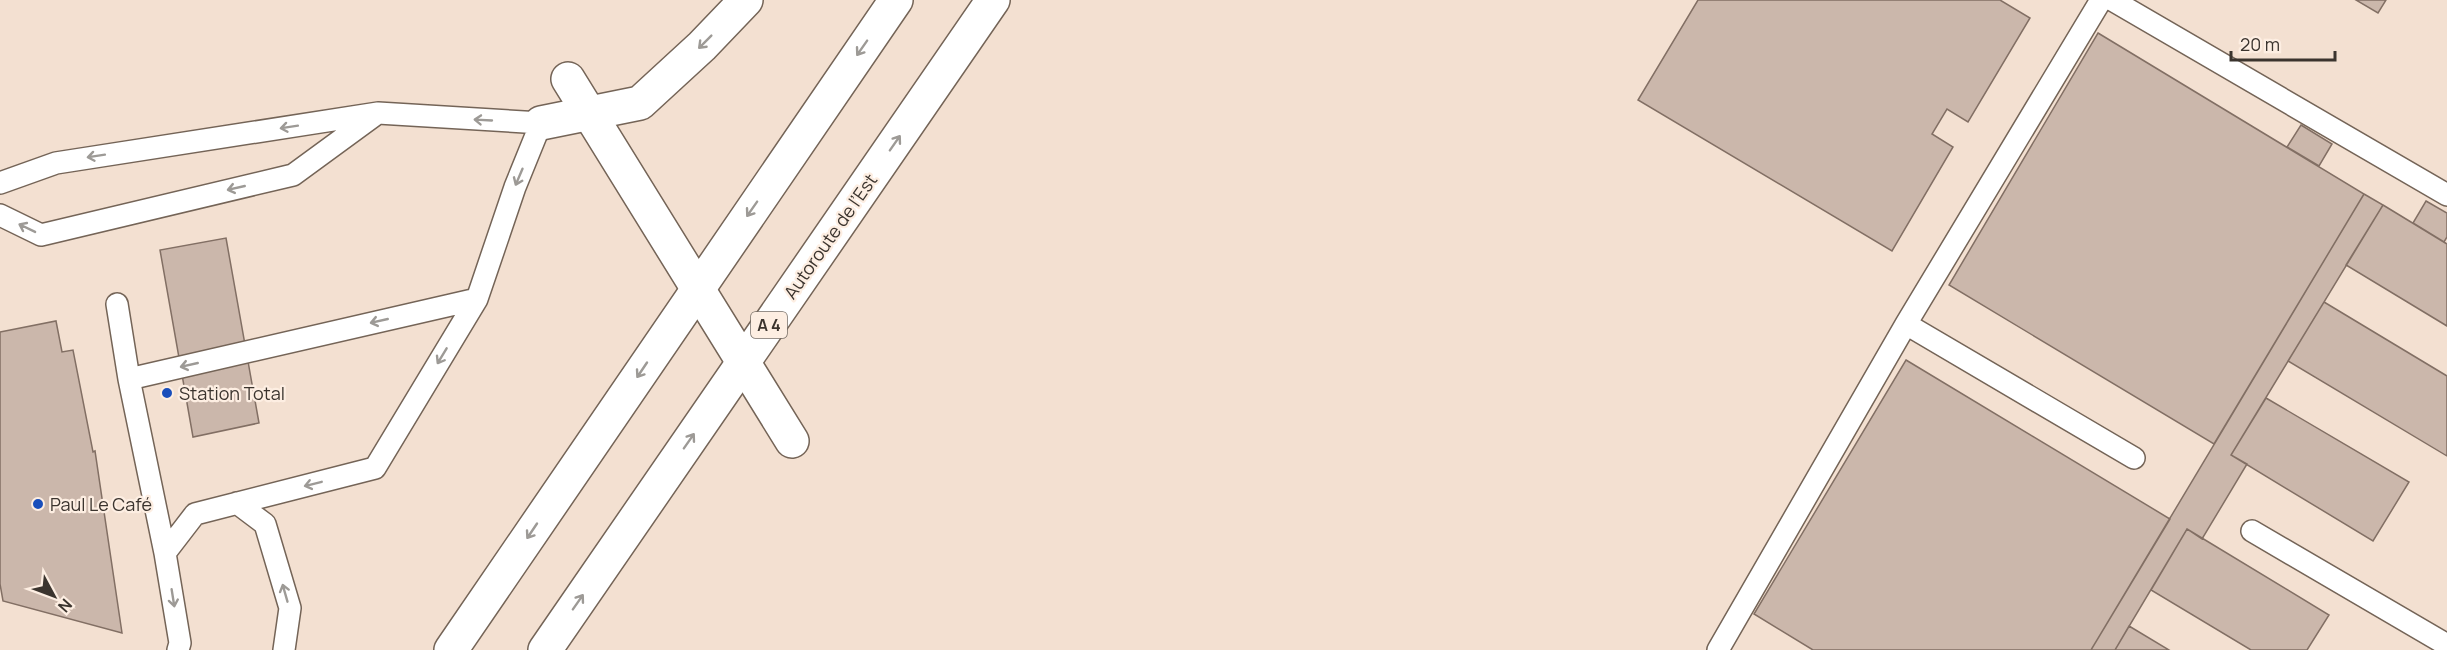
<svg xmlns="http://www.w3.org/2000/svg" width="2447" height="650" font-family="Manrope,sans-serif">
  <rect width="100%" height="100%" fill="#f3e0d1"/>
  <path fill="#cbb7ab" stroke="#826f64" stroke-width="1.5" d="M1698 0H2000L2030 18 1968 122 1947 109 1932 134 1953 147 1892 251 1638 100Z
    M2356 0H2386L2378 13Z
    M2098 33 2364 194 2214 444 1949 285Z
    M2301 125 2332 144 2319 166 2287 147Z
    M2364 194 2383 205 2231 455 2247 464 2202 539 2187 529 2115 650H2091Z
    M2426 201 2447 213V237L2444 242 2413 223Z
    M2383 205 2447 244V326L2346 265Z
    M226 238 259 423 193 437 160 250Z
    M2324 302 2447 376V456L2288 361Z
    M56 321 62 352 73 350 93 452 95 451 122 633 3 601 0 584V332Z
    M1906 360 2170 519 2091 650H1813L1754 614Z
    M2266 398 2409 482 2373 541 2231 455Z
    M2187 529 2329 615 2307 650H2251L2151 590Z
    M2129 626 2169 650H2115Z"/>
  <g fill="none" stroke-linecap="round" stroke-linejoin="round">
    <g stroke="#746457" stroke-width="24">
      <path id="lane" d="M2112 0 2447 195
        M0 183 56 163 378 113 541 123 515 187 477 299 375 468 195 514 165 553 180 643 178 650
        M0 215 41 235 293 175 375 115
        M117 304 129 379
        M1906 324 2134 458
        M237 503 265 524 290 608 284 650
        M2252 531 2447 645
        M165 553 129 379 477 299
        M1718 650 1906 324 2101 0"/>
    </g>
    <g stroke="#746457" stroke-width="36">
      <path id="street" d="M568 79 792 441"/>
    </g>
    <g stroke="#746457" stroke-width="36">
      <path id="highway" d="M541 123 640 103 702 46 746 0
        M451 650 896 0
        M545 650 993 0"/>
    </g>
    <use href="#lane" stroke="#fff" stroke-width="21"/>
    <use href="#street" stroke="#fff" stroke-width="33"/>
    <use href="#highway" stroke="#fff" stroke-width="33"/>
  </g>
  <defs><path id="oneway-shaft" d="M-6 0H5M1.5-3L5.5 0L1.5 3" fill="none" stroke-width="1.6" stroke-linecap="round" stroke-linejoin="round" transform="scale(1.5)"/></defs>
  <g stroke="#9d9a96">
    <use href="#oneway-shaft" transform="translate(705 42) rotate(135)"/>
    <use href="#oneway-shaft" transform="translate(862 48) rotate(125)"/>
    <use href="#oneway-shaft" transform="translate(483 120) rotate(-177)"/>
    <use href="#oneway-shaft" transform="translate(289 127) rotate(171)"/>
    <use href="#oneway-shaft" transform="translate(895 143) rotate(-55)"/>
    <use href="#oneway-shaft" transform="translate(96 156) rotate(171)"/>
    <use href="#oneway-shaft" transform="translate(519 177) rotate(113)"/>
    <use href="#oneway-shaft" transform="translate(236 188) rotate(167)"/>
    <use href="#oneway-shaft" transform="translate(752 209) rotate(125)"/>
    <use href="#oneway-shaft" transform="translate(27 228) rotate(-154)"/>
    <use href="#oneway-shaft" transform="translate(379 321) rotate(167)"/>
    <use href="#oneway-shaft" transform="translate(442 356) rotate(121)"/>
    <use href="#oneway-shaft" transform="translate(189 365) rotate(167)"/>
    <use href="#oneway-shaft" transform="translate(642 370) rotate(124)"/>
    <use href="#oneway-shaft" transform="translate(689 441) rotate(-55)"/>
    <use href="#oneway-shaft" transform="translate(313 484) rotate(166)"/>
    <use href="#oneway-shaft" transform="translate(532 531) rotate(124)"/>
    <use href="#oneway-shaft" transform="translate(285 593) rotate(-106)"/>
    <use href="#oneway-shaft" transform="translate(173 598) rotate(81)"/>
    <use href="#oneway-shaft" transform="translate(578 602) rotate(-55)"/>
  </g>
  <g fill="#194ebb" stroke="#fdeee2" stroke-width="2">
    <circle cx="167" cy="393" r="6"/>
    <circle cx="38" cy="504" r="6"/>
  </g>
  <g text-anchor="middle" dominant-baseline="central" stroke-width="4.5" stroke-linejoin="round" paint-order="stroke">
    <rect fill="#fdeee2" stroke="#756c64" stroke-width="1.5" x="751" y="312" width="36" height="26" rx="4.5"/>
    <g font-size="16" font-weight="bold" fill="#3b342e">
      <text x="769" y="325">A 4</text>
    </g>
    <g font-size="18" fill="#3b342e" stroke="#fdeee2">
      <text transform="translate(830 236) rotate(-55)">Autoroute de l’Est</text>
    </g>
    <g font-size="18" fill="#3b342e" stroke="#fdeee2" text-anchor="start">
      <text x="179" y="393">Station Total</text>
      <text x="50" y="504">Paul Le Café</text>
    </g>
  </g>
  <g transform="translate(54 596) rotate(131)" stroke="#fdeee2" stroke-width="4.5" paint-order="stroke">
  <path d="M0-4.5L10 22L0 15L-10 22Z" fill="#3b342e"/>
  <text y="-9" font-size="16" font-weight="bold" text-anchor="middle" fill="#3b342e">N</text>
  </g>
  <path d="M2231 51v9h104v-9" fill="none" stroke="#3b342e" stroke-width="3"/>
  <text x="2240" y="51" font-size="18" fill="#3b342e" stroke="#fdeee2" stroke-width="4.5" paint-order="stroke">20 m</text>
</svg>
